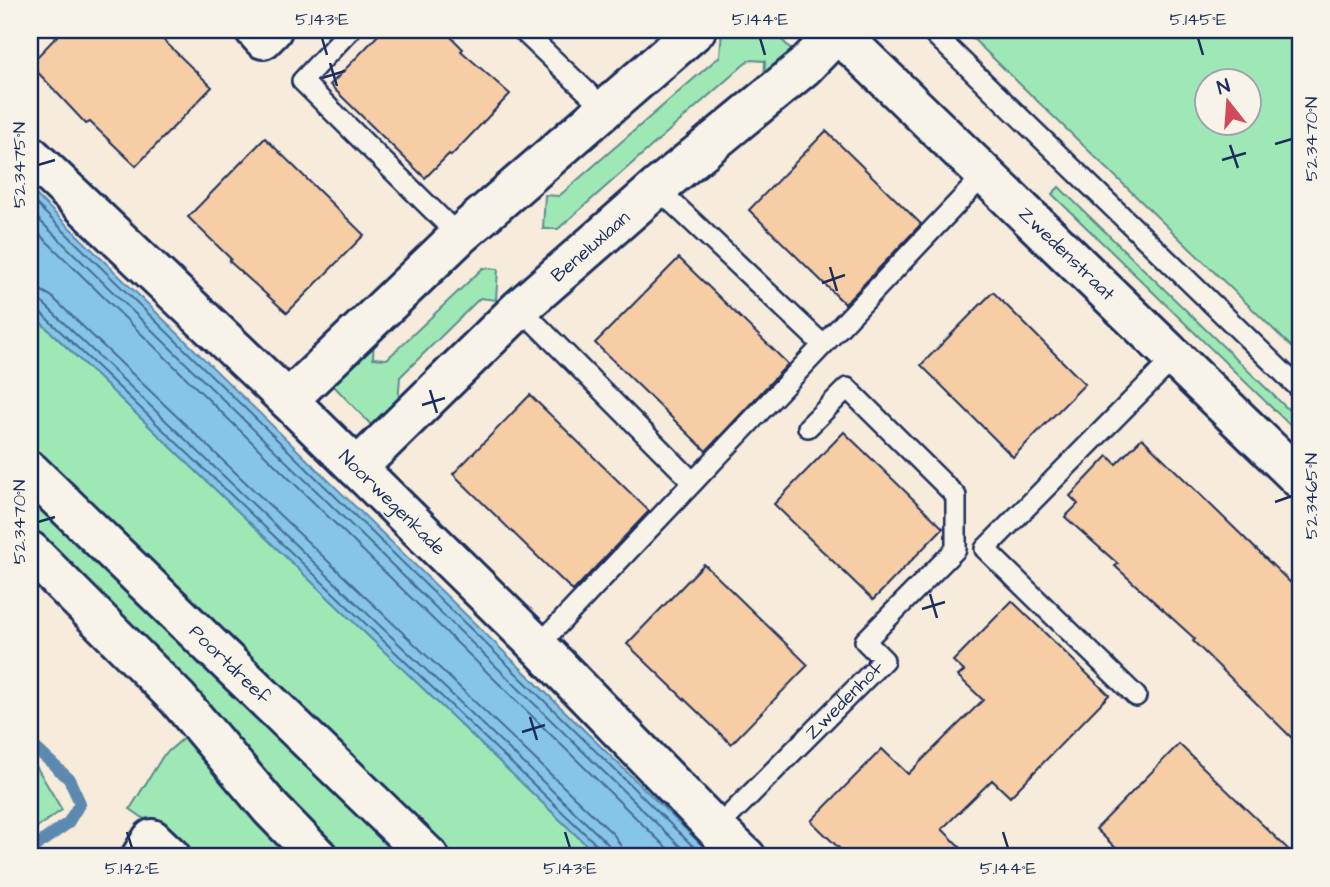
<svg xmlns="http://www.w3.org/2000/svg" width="1330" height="887" font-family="'Architects Daughter',sans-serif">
  <rect width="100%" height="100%" fill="#f7ebdb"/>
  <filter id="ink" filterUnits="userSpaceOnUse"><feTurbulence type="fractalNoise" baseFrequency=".0143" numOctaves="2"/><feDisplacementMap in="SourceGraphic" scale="14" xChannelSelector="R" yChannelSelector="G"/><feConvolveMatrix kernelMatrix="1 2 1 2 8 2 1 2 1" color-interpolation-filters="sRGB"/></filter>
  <g filter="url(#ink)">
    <path fill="#9ee8b6" stroke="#5c8c8a" stroke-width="2" fill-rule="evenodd" d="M722 30H772L796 54 764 84 765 61 749 60 558 229H543L545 195 559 196 720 56Z
      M964 30H1300V355ZM1250 80V122H1208V80Z
      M1059 187 1300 421V435L1052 194Z
      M483 268 498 269 496 300 480 298 400 377 397 417 380 434 328 380 374 335 373 358 387 359Z
      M30 312 599 857H449L30 452Z
      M30 484 415 857H336L30 536Z
      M193 730 304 857H194L175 840 130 809 163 756Z
      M30 756 62 810 30 832Z"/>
    <path fill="#86c5e6" stroke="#5b89b0" stroke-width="2" d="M30 189 714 857H599L30 312Z"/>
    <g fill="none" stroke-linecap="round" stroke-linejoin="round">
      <path stroke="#466b94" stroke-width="2" d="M30 198 704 857
        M30 211 691 857
        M30 225 676 857
        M30 288 40 290 51 296 614 835 621 846 622 857
        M30 299 37 300 44 304 607 843 611 849 612 857
        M30 308 38 310 601 849 603 857"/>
      <path stroke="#5b89b0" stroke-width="12" d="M30 743 69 779 80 803 68 823 30 850"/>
    </g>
    <path fill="#f6cda5" stroke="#1b2f5e" stroke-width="2" d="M63 30H153L212 87 136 166 90 122 86 124 30 64Z
      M383 30H444L463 49 461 51 510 94 451 156 449 154 425 178 330 85Z
      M826 131 921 224 845 304 749 210Z
      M265 138 364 235 287 313 229 261 231 259 188 217Z
      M679 258 788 364 706 451 595 343Z
      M993 292 1085 384 1013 457 921 365Z
      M530 395 649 511 573 591 453 474Z
      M844 432 943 528 873 600 774 504Z
      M1142 438 1300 592V746L1193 641 1195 639 1115 566 1118 564 1065 517 1078 504 1070 496 1108 456 1116 464Z
      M704 564 808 665 731 744 627 644Z
      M1012 601 1109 695 1010 797 992 780 942 829 970 857H848L811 821 882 749 908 774 983 700 958 676 964 671 953 661Z
      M1179 744 1296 857H1125L1096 829Z"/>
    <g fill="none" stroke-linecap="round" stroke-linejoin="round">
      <g stroke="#1b2f5e" stroke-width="24">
        <g id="lane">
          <path d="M350 30 302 81 459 236"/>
          <path d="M522 30 605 109"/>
          <path d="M930 30 1300 389"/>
          <path d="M657 188 823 345"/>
          <path d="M520 308 693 482"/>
          <path d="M538 646 985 174"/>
          <path d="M1136 696 985 549 1174 358"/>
          <path id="s1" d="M716 829 884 660 865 641 956 549V496L847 388 808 427"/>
        </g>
      </g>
      <g stroke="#1b2f5e" stroke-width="44">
        <g id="street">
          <path d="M255 30 263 39 272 30"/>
          <path id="s2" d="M830 30 835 35 855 49 1300 479"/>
          <path id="s3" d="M30 155 288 400 538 646 716 829 746 857"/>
          <path d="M288 400 459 236 696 30"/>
          <path id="s4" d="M357 468 520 308 657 188 804 67 835 35"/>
          <path d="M141 857 152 839 171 857"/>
        </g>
      </g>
      <g stroke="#1b2f5e" stroke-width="44">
        <g id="secondary">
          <path id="s5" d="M30 471 429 857"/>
          <path d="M30 551 178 699 271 809 318 857"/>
        </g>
      </g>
      <use href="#lane" stroke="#f7f3e8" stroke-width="19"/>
      <use href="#street" stroke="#f7f3e8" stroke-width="38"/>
      <use href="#secondary" stroke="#f7f3e8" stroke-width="38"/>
    </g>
  </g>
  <path fill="none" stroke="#1b2f5e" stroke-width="2.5" d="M322 38 327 55M760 38 765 55M1198 38 1203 55M330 63 337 86M322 78 345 71M1275 144 1292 139M1230 145 1238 168M1222 160 1246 153M38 165 55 160M830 267 837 291M822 283 845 275M430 390 437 413M422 405 445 398M1275 502 1292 496M38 522 55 517M930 594 937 618M922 609 945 602M530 717 537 740M522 732 545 725M127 832 132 848M565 832 570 848M1003 832 1008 848"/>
  <g text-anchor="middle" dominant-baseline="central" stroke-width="5" stroke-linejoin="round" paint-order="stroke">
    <g font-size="19" fill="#1b2f5e" stroke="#f7f3e8">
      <text stroke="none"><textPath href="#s4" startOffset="322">Beneluxlaan</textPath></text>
      <text stroke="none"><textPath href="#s2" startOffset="326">Zwedenstraat</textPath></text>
      <text stroke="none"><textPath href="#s3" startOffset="502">Noorwegenkade</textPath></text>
      <text stroke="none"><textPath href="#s5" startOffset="278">Poortdreef</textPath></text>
      <text stroke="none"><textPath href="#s1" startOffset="182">Zwedenhof</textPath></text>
    </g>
  </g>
  <rect width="1330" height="887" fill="none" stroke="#f7f3e8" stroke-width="77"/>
  <g transform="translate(1228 102) rotate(343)"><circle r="33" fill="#f7f3e8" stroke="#9fa5b1" stroke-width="2"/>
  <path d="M0-5L12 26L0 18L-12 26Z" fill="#d1495b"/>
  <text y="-10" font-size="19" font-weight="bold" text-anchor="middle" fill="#1b2f5e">N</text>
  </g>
  <rect x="38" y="38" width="1254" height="810" fill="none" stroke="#1b2f5e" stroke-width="2.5"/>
  <g font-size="18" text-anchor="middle" fill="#1b2f5e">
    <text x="322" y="25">5.143°E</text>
    <text x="760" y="25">5.144°E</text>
    <text x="1198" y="25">5.145°E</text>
    <text transform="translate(1311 139) rotate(-90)" y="6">52.3470°N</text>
    <text transform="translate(19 165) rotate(-90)" y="6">52.3475°N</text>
    <text transform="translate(1311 496) rotate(-90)" y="6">52.3465°N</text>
    <text transform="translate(19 522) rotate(-90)" y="6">52.3470°N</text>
    <text x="132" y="874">5.142°E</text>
    <text x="570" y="874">5.143°E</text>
    <text x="1008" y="874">5.144°E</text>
  </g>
</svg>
